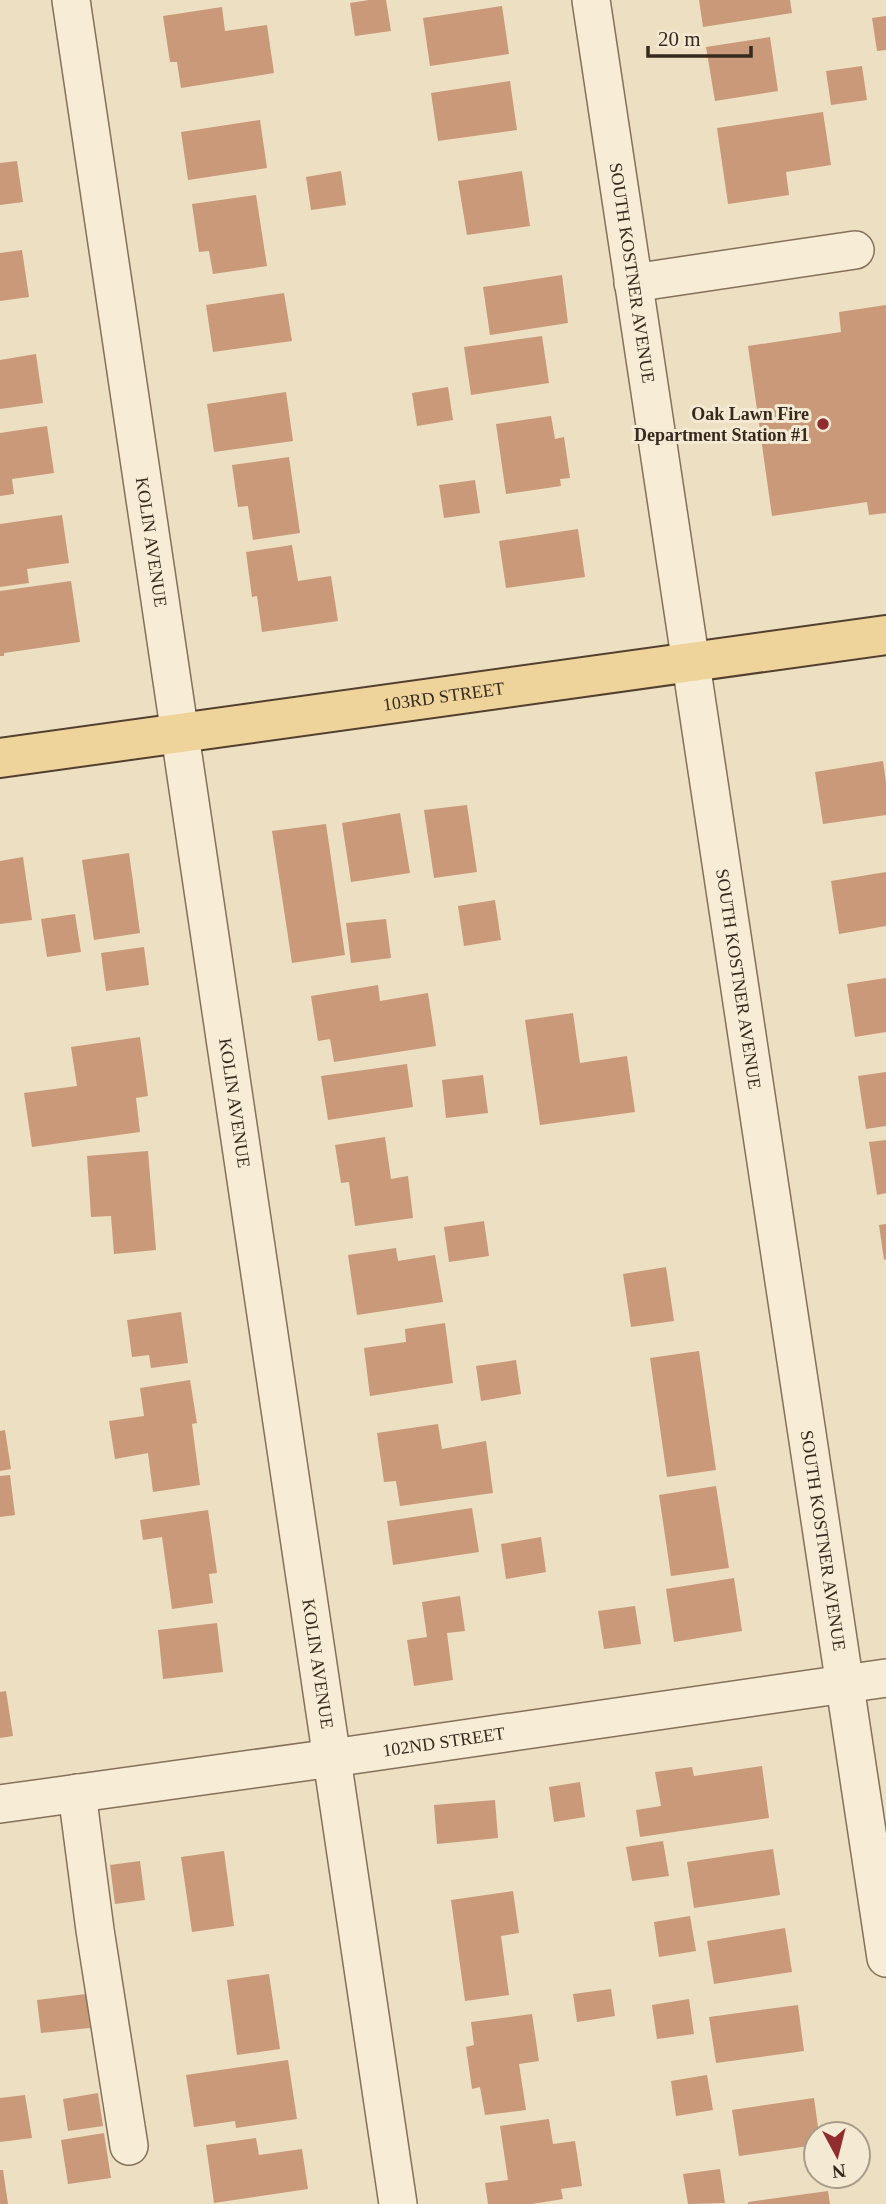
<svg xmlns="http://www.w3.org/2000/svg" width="886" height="2204" font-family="'Times New Roman',serif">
  <rect width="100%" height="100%" fill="#ecdfc2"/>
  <path fill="#c9997a" d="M369 0H386L391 31 355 36 350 3Z
    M699 0H790L792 13 703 27Z
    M502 6 509 54 430 66 423 18Z
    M222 7 225 31 267 25 274 73 181 88 177 62H170L163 16Z
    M886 16V50L877 51 872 18Z
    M770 37 778 91 715 101 706 47Z
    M862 66 867 100 831 105 826 71Z
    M510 81 517 130 438 141 431 93Z
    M823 112 831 165 786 172 789 195 728 204 717 128Z
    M260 120 267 168 188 180 181 132Z
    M17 161 23 202 0 205V163Z
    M341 171 346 205 311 210 306 177Z
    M522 171 530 226 467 235 458 181Z
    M256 195 267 266 213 274 209 251 199 252 192 204Z
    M22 250 29 297 0 301V253Z
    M562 275 568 323 490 335 483 287Z
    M284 293 292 341 213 352 206 305Z
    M886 305V513L869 515 867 502 772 516 748 346 841 332 839 312Z
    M542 336 549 383 471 395 464 347Z
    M36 354 43 403 0 409V360Z
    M448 387 453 420 417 426 412 393Z
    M286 392 293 441 214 452 207 404Z
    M551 416 555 439 564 437 570 478 560 479 561 486 506 494 496 424Z
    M47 426 54 473 12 479 14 494 0 496V433Z
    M289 457 300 533 253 540 248 506 238 507 232 465Z
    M475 480 480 513 444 518 439 485Z
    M62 515 69 563 27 569 29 583 0 587V524Z
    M578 529 585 577 506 588 499 541Z
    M292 545 298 581 331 576 338 621 262 632 257 596 252 597 246 552Z
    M71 581 80 642 4 653V656H0V591Z
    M883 761 886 782V815L823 824 815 772Z
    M467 805 477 872 434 878 424 810Z
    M400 813 410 873 351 882 342 823Z
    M326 824 345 955 292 963 272 831Z
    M129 853 140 933 94 940 82 860Z
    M23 857 32 920 0 924V861Z
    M886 872V926L839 934 831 881Z
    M495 900 501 940 464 946 458 906Z
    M75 914 81 952 47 957 41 919Z
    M386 919 391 958 351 963 346 923Z
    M144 947 149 985 106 991 101 953Z
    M886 978V1032L855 1037 847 984Z
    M378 985 380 1001 428 993 436 1046 334 1062 330 1039 318 1041 311 996Z
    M573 1013 580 1063 627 1056 635 1112 540 1125 525 1020Z
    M140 1037 148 1096 136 1098 140 1132 32 1147 24 1093 77 1086 71 1047Z
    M407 1064 413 1107 328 1120 321 1076Z
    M886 1072V1126L866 1129 858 1076Z
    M483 1075 488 1113 446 1118 442 1080Z
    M385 1137 391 1179 408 1176 413 1218 355 1226 349 1182 341 1183 335 1145Z
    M886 1140V1193L877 1195 869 1142Z
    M148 1151 156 1250 114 1254 111 1216 91 1217 87 1156Z
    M484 1221 489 1256 449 1262 444 1227Z
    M886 1224V1259L884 1260 879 1225Z
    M396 1248 398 1261 435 1255 443 1302 357 1315 348 1255Z
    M666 1267 674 1321 631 1327 623 1274Z
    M181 1312 188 1363 151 1368 149 1355 132 1357 127 1320Z
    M445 1323 453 1383 370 1396 364 1348 406 1342 405 1329Z
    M699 1351 716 1470 667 1477 650 1358Z
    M516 1360 521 1394 481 1401 476 1366Z
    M190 1380 197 1423 192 1424 200 1485 153 1492 148 1453 115 1459 109 1421 144 1416 140 1388Z
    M438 1424 442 1449 486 1441 493 1493 400 1506 396 1481 384 1482 377 1433Z
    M5 1430 11 1469 0 1471V1431Z
    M10 1475 15 1515 0 1517V1476Z
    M716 1486 729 1568 671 1576 659 1495Z
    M472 1508 479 1552 393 1565 387 1521Z
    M208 1510 217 1573 209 1574 213 1603 172 1609 162 1537 143 1540 140 1520Z
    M541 1537 546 1572 506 1579 501 1544Z
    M734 1578 742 1631 674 1642 666 1589Z
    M460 1596 465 1631 447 1633 453 1680 414 1686 407 1640 427 1637 422 1602Z
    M635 1606 641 1644 604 1649 598 1611Z
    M217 1623 223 1672 163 1679 158 1630Z
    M6 1691 13 1736 0 1738V1692Z
    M762 1766 769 1818 640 1837 636 1810 661 1806 655 1772 692 1767 694 1776Z
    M580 1782 585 1817 554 1822 549 1787Z
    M495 1800 498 1838 437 1844 434 1805Z
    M663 1841 669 1876 632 1881 626 1847Z
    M773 1849 780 1895 694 1908 687 1862Z
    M224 1851 234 1926 192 1932 181 1857Z
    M140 1861 145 1900 115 1904 110 1865Z
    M513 1891 519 1933 501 1936 509 1995 465 2001 451 1900Z
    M690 1916 696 1951 659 1957 654 1922Z
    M785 1928 792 1972 714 1984 707 1941Z
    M269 1974 280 2049 237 2055 227 1980Z
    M611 1989 615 2016 577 2022 573 1994Z
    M86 1994 90 2028 41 2033 37 2000Z
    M689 1999 694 2034 657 2039 652 2005Z
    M798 2005 804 2051 716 2063 709 2017Z
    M532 2014 539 2061 519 2064 526 2110 485 2115 480 2087 472 2089 466 2047 474 2045 471 2022Z
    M288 2060 297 2119 236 2128 235 2121 194 2127 186 2075Z
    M707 2075 713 2110 676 2116 671 2081Z
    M98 2093 103 2126 68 2131 63 2099Z
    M25 2095 32 2138 0 2142V2098Z
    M814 2098 819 2134H816V2145L739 2156 732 2110Z
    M549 2119 553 2144 575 2141 582 2186 561 2189 563 2199 532 2204H488L485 2183 508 2180 500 2126Z
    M104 2133 111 2178 68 2184 61 2140Z
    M256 2138 259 2155 302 2149 308 2189 214 2203 206 2145Z
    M720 2169 725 2203 688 2204 683 2174Z
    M0 2170H3L8 2204H0Z
    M828 2191 830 2204H748V2202Z"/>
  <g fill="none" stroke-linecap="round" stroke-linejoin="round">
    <g stroke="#85705a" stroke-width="40">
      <g id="minor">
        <path id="s1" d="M71 0 398 2204"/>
        <path id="s2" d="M591 0 886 1958"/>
        <path d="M633 283 855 250"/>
        <path d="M77 1793 95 1930 129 2146"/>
        <path id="s3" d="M0 1804 332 1758 886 1678"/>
      </g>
    </g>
    <g stroke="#533f2e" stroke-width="42">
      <g id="major">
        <path id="s4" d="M0 758 886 635"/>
      </g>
    </g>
    <use href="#minor" stroke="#f7ecd5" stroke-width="37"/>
    <use href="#major" stroke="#eed39b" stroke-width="38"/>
  </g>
  <circle fill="#922d2f" stroke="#f4e9d2" stroke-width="2.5" cx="823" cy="424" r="7"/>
  <g text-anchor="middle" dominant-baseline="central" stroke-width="6" stroke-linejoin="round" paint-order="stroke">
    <g font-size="18" fill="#36291e" stroke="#f4e9d2">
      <text stroke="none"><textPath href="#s2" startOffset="276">SOUTH KOSTNER AVENUE</textPath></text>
      <text stroke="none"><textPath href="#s1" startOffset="548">KOLIN AVENUE</textPath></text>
      <text stroke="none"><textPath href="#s4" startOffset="448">103RD STREET</textPath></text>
      <text stroke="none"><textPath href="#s2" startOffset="990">SOUTH KOSTNER AVENUE</textPath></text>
      <text stroke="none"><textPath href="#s1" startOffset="1115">KOLIN AVENUE</textPath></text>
      <text stroke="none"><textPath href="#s2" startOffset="1558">SOUTH KOSTNER AVENUE</textPath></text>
      <text stroke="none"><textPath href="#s1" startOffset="1682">KOLIN AVENUE</textPath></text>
      <text stroke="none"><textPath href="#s3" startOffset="448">102ND STREET</textPath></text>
    </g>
    <g font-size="18" font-weight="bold" fill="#36291e" stroke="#f4e9d2" text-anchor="end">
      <text x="809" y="414">Oak Lawn Fire<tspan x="809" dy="21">Department Station #1</tspan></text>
    </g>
  </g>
  <g transform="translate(837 2155) rotate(173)"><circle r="33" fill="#f4e9d2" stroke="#a89c8a" stroke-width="2"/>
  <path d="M0-5L12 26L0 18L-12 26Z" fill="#922d2f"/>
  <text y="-10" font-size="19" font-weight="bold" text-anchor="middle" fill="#36291e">N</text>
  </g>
  <path d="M648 46v10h103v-10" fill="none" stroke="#36291e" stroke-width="3.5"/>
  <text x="658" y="46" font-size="21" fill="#36291e" stroke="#f4e9d2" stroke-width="5" paint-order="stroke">20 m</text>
</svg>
